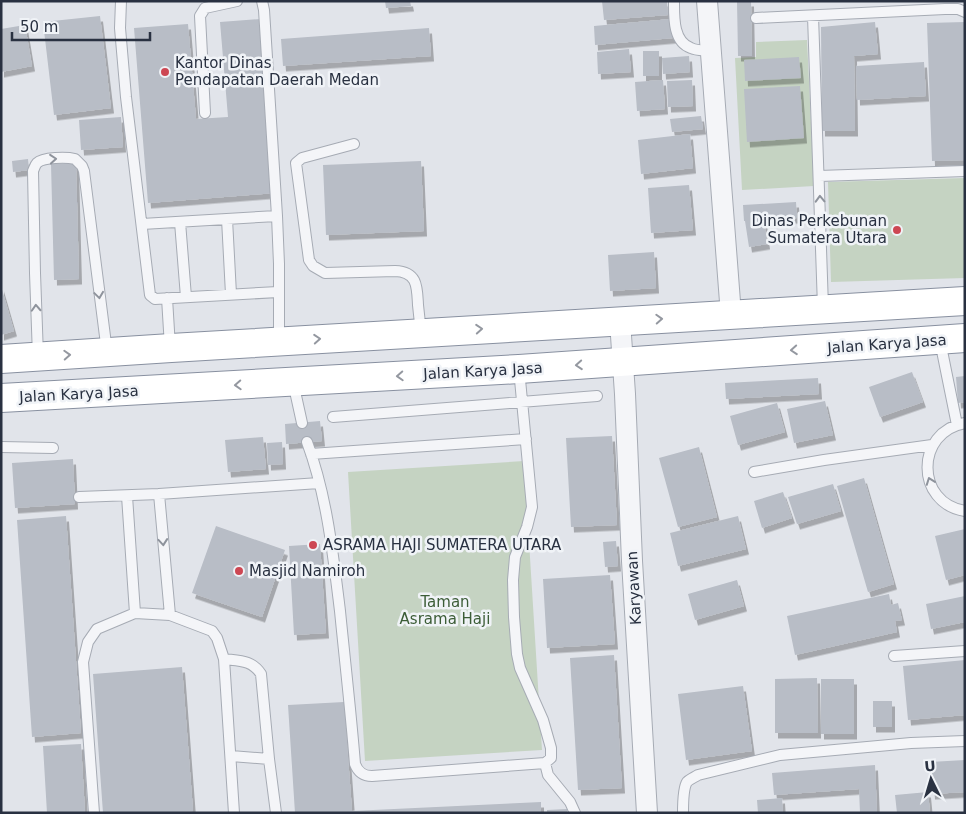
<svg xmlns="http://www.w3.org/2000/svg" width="966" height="814" font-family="'DejaVu Sans',sans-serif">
  <defs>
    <filter id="shadow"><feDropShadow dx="3" dy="5.5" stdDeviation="0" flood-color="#0004"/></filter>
  </defs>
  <rect width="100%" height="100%" fill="#e1e4ea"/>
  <path fill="#c5d3c2" d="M807 40 814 186 742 190 735 58 756 57V42Z
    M965 178V278L831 282 828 182Z
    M524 461 542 750 365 761 348 472Z"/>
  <path fill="#b8bdc6" filter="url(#shadow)" d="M385 1H410L411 6 386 8Z
    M602 1H667L668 15 604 20Z
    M737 1H751L752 56H738Z
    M100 16 111 108 54 115 43 22Z
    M261 19 275 193 148 203 134 28 188 24 196 119 228 117 220 22Z
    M671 19 673 38 595 45 594 26Z
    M875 22 878 54 854 56 855 131H822L821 27Z
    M965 22V160L932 161 927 23Z
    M25 25 32 66 1 72V29Z
    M429 28 431 56 283 66 281 39Z
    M629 49 631 72 598 74 597 52Z
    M643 51H659V76H643Z
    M689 56 690 72 663 74 662 58Z
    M799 57 801 78 745 81 744 60Z
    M924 62 926 96 857 100 856 66Z
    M663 80 665 109 637 111 635 82Z
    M692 80 693 106 668 107 667 81Z
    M800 86 804 138 747 142 744 89Z
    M701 116 703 129 672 132 670 119Z
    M121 117 123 147 81 150 79 120Z
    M690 134 693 168 641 174 638 140Z
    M28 159 29 170 13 172 12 161Z
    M421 161 424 231 326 235 323 165Z
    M76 163 79 279 54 280 51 164Z
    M689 185 693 230 651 233 648 188Z
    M796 202 797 218 764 220 767 244 749 247 745 221H744L743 205Z
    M654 252 656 288 610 291 608 255Z
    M1 286 14 331 1 335Z
    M912 372 923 402 880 417 869 387Z
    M965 376V402L958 403 956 377Z
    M818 378 819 394 726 399 725 383Z
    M825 401 833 435 794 443 787 409Z
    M777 403 785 432 738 445 730 416Z
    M320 421 322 441 286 444 285 424Z
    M612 436 617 525 571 527 566 438Z
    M263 437 266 469 228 472 225 440Z
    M282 442 283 464 268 465 267 443Z
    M699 447 717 517 678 527 659 458Z
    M73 459 75 504 15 508 12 463Z
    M864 478 894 584 868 592 837 486Z
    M833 484 841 511 797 524 788 497Z
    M783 492 792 518 762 528 754 501Z
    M66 516 81 733 32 737 17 520Z
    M738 516 746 549 678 566 670 533Z
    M216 526 285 550 262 617 192 593Z
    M965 529V575L946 580 935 536Z
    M616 541 618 566 605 567 603 542Z
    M320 544 326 633 294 635 289 546Z
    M610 575 615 644 547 648 543 579Z
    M737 580 744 606 695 620 688 594Z
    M889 594 891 605 898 603 902 620 895 621 897 632 795 655 787 616Z
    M965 596V622L931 629 926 604Z
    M614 655 622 788 578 790 570 658Z
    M965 660V715L908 720 903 666Z
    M182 667 193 811 165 813H103L93 674Z
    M817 678 818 733H775V679Z
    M821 679H854V734H821Z
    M743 686 752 751 686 760 678 694Z
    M873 701H892V727H873Z
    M344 702 352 811 541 802V813H295L288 705Z
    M81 744 85 813H47L43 746Z
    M965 760V792L932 794 930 762Z
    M875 765 877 813H860L859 789 774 795 772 773Z
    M928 792 930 813H897L895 795Z
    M782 798 783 813H758L757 800Z
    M567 809V813H547V810Z"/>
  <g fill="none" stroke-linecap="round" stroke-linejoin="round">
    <g stroke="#a6abb4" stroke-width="12">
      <path id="service" d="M121 1 120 28 126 97 150 295 155 299 278 292
        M262 1 264 10 277 216 279 264V340
        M674 1C674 17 673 42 691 48 697 51 704 50 711 51
        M813 16 823 307
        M756 18 945 9H958L965 12
        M205 113 200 16 205 8 237 1
        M354 144 302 158 296 163 309 260 313 266 325 273 395 271C418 272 417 287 418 305 419 314 420 323 421 333
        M819 176 965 171
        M227 219 231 294
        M180 222 186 297
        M142 224 277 216
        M167 298 170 347
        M940 341 957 425
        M38 356 35 273 33 171C34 169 35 165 37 163 43 157 67 157 75 159L82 166 84 171 107 352
        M293 382 302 423
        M333 417 597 396
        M965 423C915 432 915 503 965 511
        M307 442C327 496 333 554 340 611 345 662 351 713 355 764 358 772 363 776 372 776L545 763 551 758V748L543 720 520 668 517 654 514 617 513 580 515 557 527 527 532 507 519 369
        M1 447 53 448
        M311 454 526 439
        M754 472 824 460 932 445
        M159 494 170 615
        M127 496 135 613
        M79 497 159 494 319 483
        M894 656 965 651
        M224 659C240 661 252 660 261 674L269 759 276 813
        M231 756 269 759
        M545 763 548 775 570 802 575 813
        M94 813 83 662 88 642 97 629 135 613 170 615 212 631 217 638 224 659 234 813
        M683 813C683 805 683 788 687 782 690 779 695 777 698 775L780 755 911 743 965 741"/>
    </g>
    <g stroke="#a6abb4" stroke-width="22">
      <path id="minor" d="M707 1 731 315
        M620 321 625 394 632 561 647 813"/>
    </g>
    <g stroke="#8890a0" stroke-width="30">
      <path id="trunk" d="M1 359 171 348 965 301
        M1 398 519 369 965 338"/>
    </g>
    <use href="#service" stroke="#f4f5f8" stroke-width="10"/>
    <use href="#minor" stroke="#f4f5f8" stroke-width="20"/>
    <use href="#trunk" stroke="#fff" stroke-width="28"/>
  </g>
  <defs><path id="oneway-chevron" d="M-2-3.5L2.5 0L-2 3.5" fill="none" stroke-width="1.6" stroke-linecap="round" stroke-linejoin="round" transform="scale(1.25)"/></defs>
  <g stroke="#8e939c">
    <use href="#oneway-chevron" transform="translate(53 159) rotate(-5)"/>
    <use href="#oneway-chevron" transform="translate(820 199) rotate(-92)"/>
    <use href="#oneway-chevron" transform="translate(99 295) rotate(82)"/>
    <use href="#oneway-chevron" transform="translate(36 308) rotate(-93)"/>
    <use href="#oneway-chevron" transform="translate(930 481) rotate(-110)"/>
    <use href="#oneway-chevron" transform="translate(163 542) rotate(85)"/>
  </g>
  <g stroke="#9498a0">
    <use href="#oneway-chevron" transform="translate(659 319) rotate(-3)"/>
    <use href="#oneway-chevron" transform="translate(479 329) rotate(-4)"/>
    <use href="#oneway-chevron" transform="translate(317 339) rotate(-4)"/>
    <use href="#oneway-chevron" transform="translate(794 350) rotate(176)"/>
    <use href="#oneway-chevron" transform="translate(67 355) rotate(-3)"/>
    <use href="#oneway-chevron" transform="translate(579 365) rotate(176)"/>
    <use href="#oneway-chevron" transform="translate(400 376) rotate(177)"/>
    <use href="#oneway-chevron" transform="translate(238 385) rotate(177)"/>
  </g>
  <g fill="#cd4753" stroke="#f0f3f7" stroke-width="2">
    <circle cx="165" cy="72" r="5"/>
    <circle cx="897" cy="230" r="5"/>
    <circle cx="313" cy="545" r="5"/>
    <circle cx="239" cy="571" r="5"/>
  </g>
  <g text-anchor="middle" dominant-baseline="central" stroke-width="5" stroke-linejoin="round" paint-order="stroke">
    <g font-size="15" fill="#293141" stroke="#f0f3f7" text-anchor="start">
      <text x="175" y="63">Kantor Dinas<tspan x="175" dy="17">Pendapatan Daerah Medan</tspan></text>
      <text x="887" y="221" text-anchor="end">Dinas Perkebunan<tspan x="887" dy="17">Sumatera Utara</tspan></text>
      <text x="323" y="545">ASRAMA HAJI SUMATERA UTARA</text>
      <text x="249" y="571">Masjid Namiroh</text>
    </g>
    <g font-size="15" fill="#293141" stroke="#f0f3f7">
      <text transform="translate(887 344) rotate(-4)">Jalan Karya Jasa</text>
      <text transform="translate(483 371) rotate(-3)">Jalan Karya Jasa</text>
      <text transform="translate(79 394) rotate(-3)">Jalan Karya Jasa</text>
      <text transform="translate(634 588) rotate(-93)">Karyawan</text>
    </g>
    <g font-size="15" fill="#3c5d37" stroke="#f0f3f7">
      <text x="445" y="602">Taman<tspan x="445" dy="17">Asrama Haji</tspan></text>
    </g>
  </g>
  <rect width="966" height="814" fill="none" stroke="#293141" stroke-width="5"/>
  <g transform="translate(931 779) rotate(355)" stroke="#f0f3f7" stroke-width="4" paint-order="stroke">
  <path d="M0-4L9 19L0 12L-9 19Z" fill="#293141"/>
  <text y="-8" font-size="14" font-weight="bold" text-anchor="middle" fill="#293141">U</text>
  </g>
  <path d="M12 32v8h138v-8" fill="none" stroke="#293141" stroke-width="2.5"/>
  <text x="20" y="32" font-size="15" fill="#293141" stroke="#f0f3f7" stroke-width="4" paint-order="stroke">50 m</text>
</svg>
